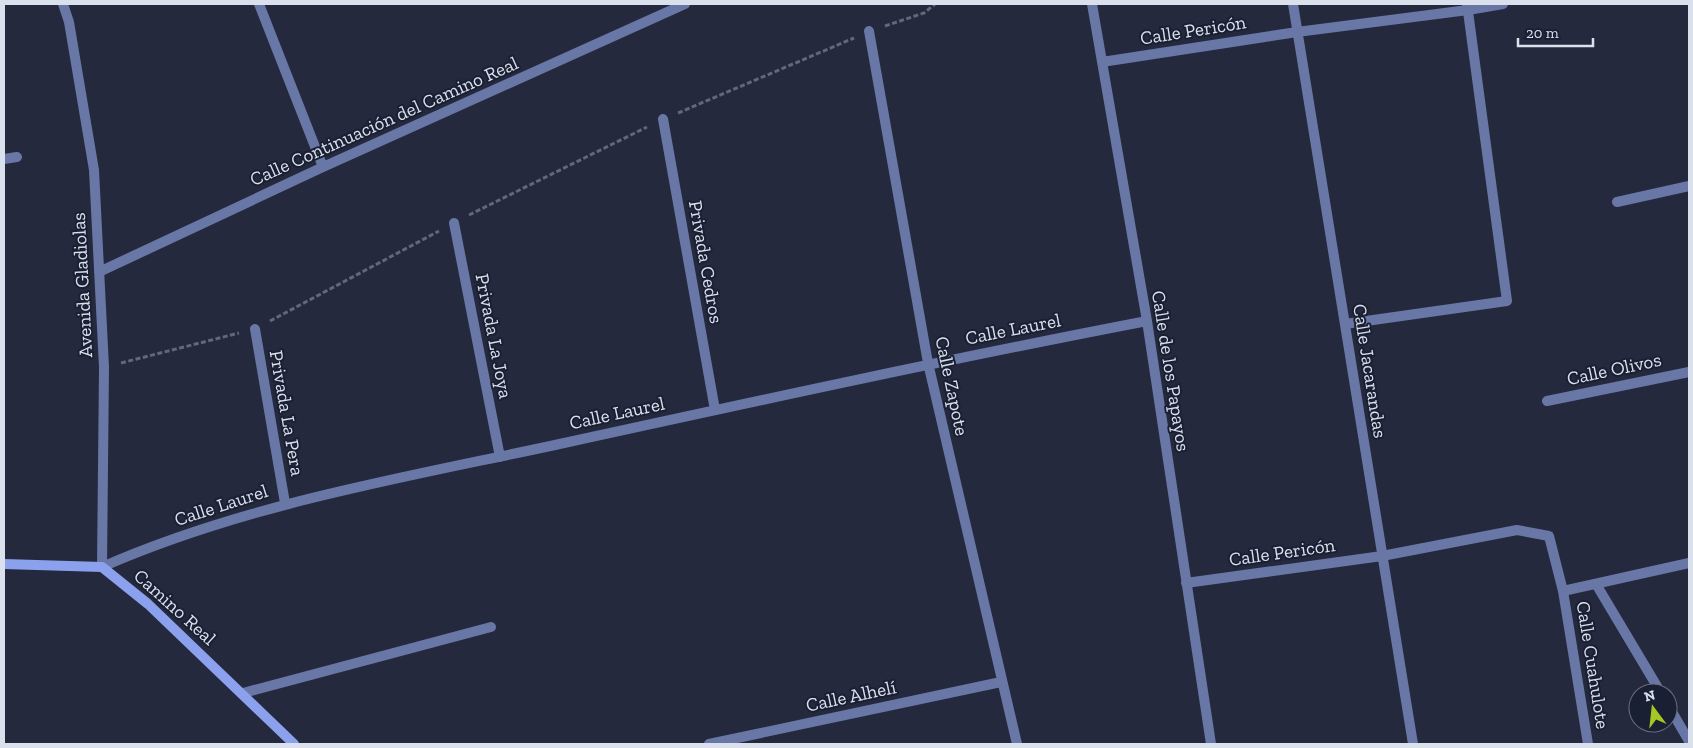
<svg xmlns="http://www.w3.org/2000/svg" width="1693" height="748" font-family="'Zilla Slab',serif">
  <rect width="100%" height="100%" fill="#24293d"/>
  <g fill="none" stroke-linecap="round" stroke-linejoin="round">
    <path stroke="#626779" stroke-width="3" stroke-dasharray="5 2.5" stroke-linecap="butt" d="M885 26 924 13 935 4
      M678 113 854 38
      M469 215 647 127
      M270 321 439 231
      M121 363 239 333"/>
    <path stroke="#6977a7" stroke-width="10" d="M63 4 69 22 94 170 104 367 102 567C246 504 402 478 555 445 752 402 949 359 1147 321
      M259 4 323 167
      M1092 4 1147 321 1211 744
      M1293 4 1413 744
      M869 31 928 363 1017 744
      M1102 62 1297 32 1468 10 1503 4
      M663 119 715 410
      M4 159 17 157
      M1617 202 1689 186
      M454 223 500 457
      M99 272 323 167 685 4
      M1345 324 1507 301 1467 4
      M255 329 285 503
      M1547 401 1689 372
      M1186 583 1382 556 1517 530 1549 536 1563 591 1588 744
      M1596 584 1661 693
      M1563 591 1689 563
      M243 693 491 627
      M1668 705 1689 741
      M709 744 1001 682"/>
    <path stroke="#8ca1ee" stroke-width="10" d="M4 564 102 567 148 604 294 744"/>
  </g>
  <g text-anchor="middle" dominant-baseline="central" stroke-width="4" stroke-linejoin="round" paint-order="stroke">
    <g font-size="19" fill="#dbe0ed" stroke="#1a2033">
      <text transform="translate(1193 30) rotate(-9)">Calle Pericón</text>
      <text transform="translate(384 121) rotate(-24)">Calle Continuación del Camino Real</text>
      <text transform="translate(706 262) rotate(80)">Privada Cedros</text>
      <text transform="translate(82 285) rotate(-93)">Avenida Gladiolas</text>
      <text transform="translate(1013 329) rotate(-11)">Calle Laurel</text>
      <text transform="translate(494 336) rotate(79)">Privada La Joya</text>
      <text transform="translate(1614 369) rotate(-12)">Calle Olivos</text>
      <text transform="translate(1171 371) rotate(81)">Calle de los Papayos</text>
      <text transform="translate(1370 371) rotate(81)">Calle Jacarandas</text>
      <text transform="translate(952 386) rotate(78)">Calle Zapote</text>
      <text transform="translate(287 413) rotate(80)">Privada La Pera</text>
      <text transform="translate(617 413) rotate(-12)">Calle Laurel</text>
      <text transform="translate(221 505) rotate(-18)">Calle Laurel</text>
      <text transform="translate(1282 552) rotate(-8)">Calle Pericón</text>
      <text transform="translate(175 607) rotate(42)">Camino Real</text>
      <text transform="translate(1593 665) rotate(81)">Calle Cuahulote</text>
      <text transform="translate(851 696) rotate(-12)">Calle Alhelí</text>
    </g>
  </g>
  <rect width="1693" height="748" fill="none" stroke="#dbe0ed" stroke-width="10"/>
  <g transform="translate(1653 708) rotate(345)"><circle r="24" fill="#1a2033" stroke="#676d7d"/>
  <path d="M0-4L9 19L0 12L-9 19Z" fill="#a5c822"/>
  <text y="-8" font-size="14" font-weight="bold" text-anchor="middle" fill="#dbe0ed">N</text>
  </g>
  <path d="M1518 38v8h75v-8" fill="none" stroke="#dbe0ed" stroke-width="2.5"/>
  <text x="1526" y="38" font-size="15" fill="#dbe0ed" stroke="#1a2033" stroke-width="4" paint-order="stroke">20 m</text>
</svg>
